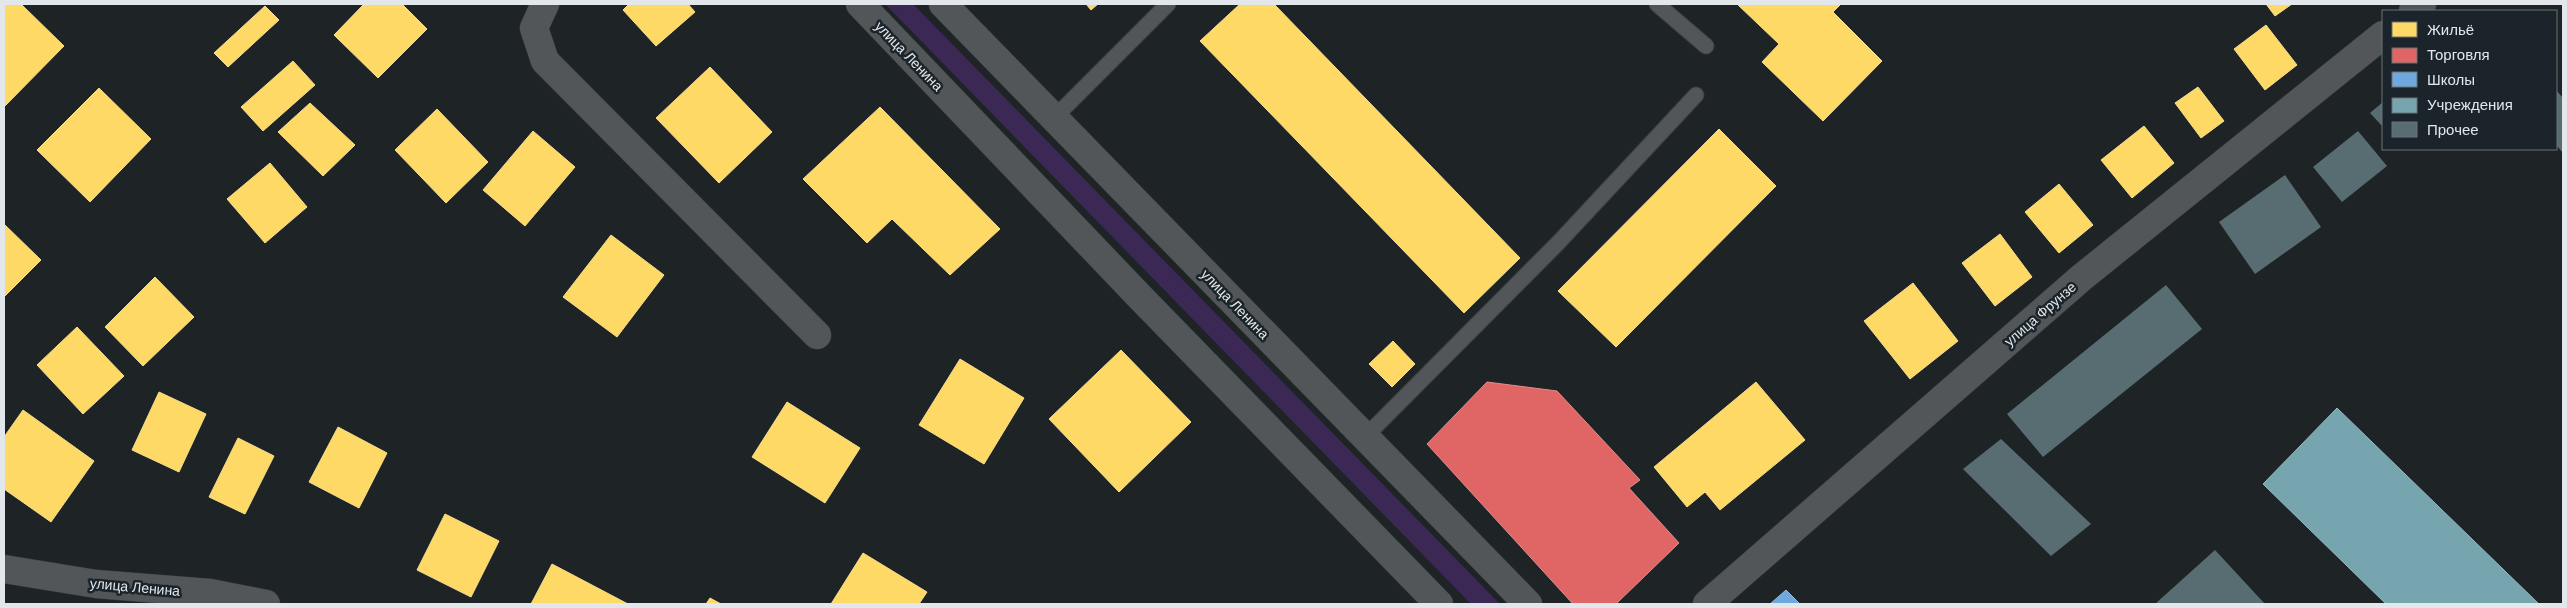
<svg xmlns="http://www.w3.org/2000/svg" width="2567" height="608" font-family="Arial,sans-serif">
  <rect width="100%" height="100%" fill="#1e2326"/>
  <path fill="#3c2855" d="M885 4H913L1500 604H1471Z"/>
  <path fill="#ffd966" stroke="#f6dd8e" d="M4 4H21L64 46 4 107Z
    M364 4H402L427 29 378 78 334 35Z
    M629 4H688L695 12 656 46 623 10Z
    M1086 4H1098L1091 10Z
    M1240 4H1274L1520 258 1464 313 1200 41Z
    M1737 4H1841L1833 12 1882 61 1823 121 1762 62 1779 44Z
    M2266 4H2292L2275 16Z
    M265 6 279 20 228 67 214 53Z
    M2266 25 2297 65 2265 90 2234 49Z
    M293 61 315 85 263 131 241 107Z
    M710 67 772 132 719 183 656 118Z
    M2198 87 2224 121 2201 138 2175 103Z
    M99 88 151 139 90 202 37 150Z
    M310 103 355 145 323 176 278 132Z
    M880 107 1000 229 950 275 892 219 867 243 803 179Z
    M437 109 488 162 446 203 395 150Z
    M2144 126 2174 163 2132 198 2101 160Z
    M1719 129 1776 186 1616 347 1558 291Z
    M533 131 575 167 525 226 483 190Z
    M270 163 307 207 265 243 227 199Z
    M2059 184 2093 225 2059 253 2025 212Z
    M4 224 41 260 4 297Z
    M2000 234 2032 277 1995 306 1962 263Z
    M611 235 664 275 617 337 563 297Z
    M155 277 194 317 143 366 105 327Z
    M1913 283 1958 341 1910 379 1864 321Z
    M77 327 124 376 83 414 37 365Z
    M1393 341 1415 364 1392 387 1369 364Z
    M1121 350 1191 422 1119 492 1049 419Z
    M960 359 1024 398 984 464 919 425Z
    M1756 382 1805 440 1720 510 1705 492 1687 507 1654 467Z
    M159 392 206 414 179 472 132 450Z
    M787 402 860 448 825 503 752 457Z
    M23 410 94 461 51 522 4 489V437Z
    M338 427 387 453 359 508 309 482Z
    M238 438 274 456 245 514 209 497Z
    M445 514 499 541 471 597 417 570Z
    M863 553 927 592 919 604H831Z
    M552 564 628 604H531Z
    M710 598 721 604H706Z"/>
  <path fill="#e06666" stroke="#e08d8e" d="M1487 382 1557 391 1640 480 1629 488 1679 543 1616 604H1573L1427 444Z"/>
  <path fill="#6fa8dc" stroke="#91bbe0" d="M1786 590 1800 604H1770Z"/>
  <path fill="#76a5af" stroke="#96b9c1" d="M2337 408 2539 604H2386L2263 484Z"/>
  <path fill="#586d71" d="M2556 90 2563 98V153L2556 145Z
    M2383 102V127L2370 113Z
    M2358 131 2387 166 2342 202 2313 167Z
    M2285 175 2321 227 2255 274 2219 222Z
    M2166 285 2202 329 2043 457 2007 414Z
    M2001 439 2091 524 2051 556 1963 469Z
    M2215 550 2265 604H2155Z"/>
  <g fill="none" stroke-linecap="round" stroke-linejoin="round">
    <g stroke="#3c4043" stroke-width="17">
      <path id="service" d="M1657 4 1706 46
        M1054 118 1168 4
        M1365 437 1558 243 1696 95"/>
    </g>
    <g stroke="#3c4043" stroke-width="29">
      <path id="minor" d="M545 4 534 28 545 61 817 335
        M4 569 96 584 210 593 266 604"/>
    </g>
    <g stroke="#3c4043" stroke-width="29">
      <path id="tertiary" d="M860 4 1140 297 1439 604
        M943 4 1528 604
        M2413 11 2422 4
        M1707 604 2081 278 2383 35"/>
    </g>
    <use href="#service" stroke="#525658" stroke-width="15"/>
    <use href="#minor" stroke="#525658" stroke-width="28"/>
    <use href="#tertiary" stroke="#525658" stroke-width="28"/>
  </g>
  <g text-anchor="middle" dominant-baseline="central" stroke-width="5" stroke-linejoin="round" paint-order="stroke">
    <g font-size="14" fill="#e1e7eb" stroke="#1b242a">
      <text transform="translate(909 56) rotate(46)">улица Ленина</text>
      <text transform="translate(1235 304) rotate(46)">улица Ленина</text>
      <text transform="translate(2040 314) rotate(-41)">улица Фрунзе</text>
      <text transform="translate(135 587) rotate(5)">улица Ленина</text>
    </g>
  </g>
  <rect width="2567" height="608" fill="none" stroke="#e1e7eb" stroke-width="10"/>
  <rect x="2382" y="10" width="175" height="140" fill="#1b242a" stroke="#6a7277"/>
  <rect x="2392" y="22" width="25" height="15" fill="#ffd966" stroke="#6a7277"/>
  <text x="2427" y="35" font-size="15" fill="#e1e7eb">Жильё</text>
  <rect x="2392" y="48" width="25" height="15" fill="#e06666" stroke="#6a7277"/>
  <text x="2427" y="60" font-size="15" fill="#e1e7eb">Торговля</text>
  <rect x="2392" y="72" width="25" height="15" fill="#6fa8dc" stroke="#6a7277"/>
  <text x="2427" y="85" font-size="15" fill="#e1e7eb">Школы</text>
  <rect x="2392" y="98" width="25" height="15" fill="#76a5af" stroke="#6a7277"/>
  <text x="2427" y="110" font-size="15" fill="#e1e7eb">Учреждения</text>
  <rect x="2392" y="122" width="25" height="15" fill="#586d71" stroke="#6a7277"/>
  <text x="2427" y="135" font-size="15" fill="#e1e7eb">Прочее</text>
</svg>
